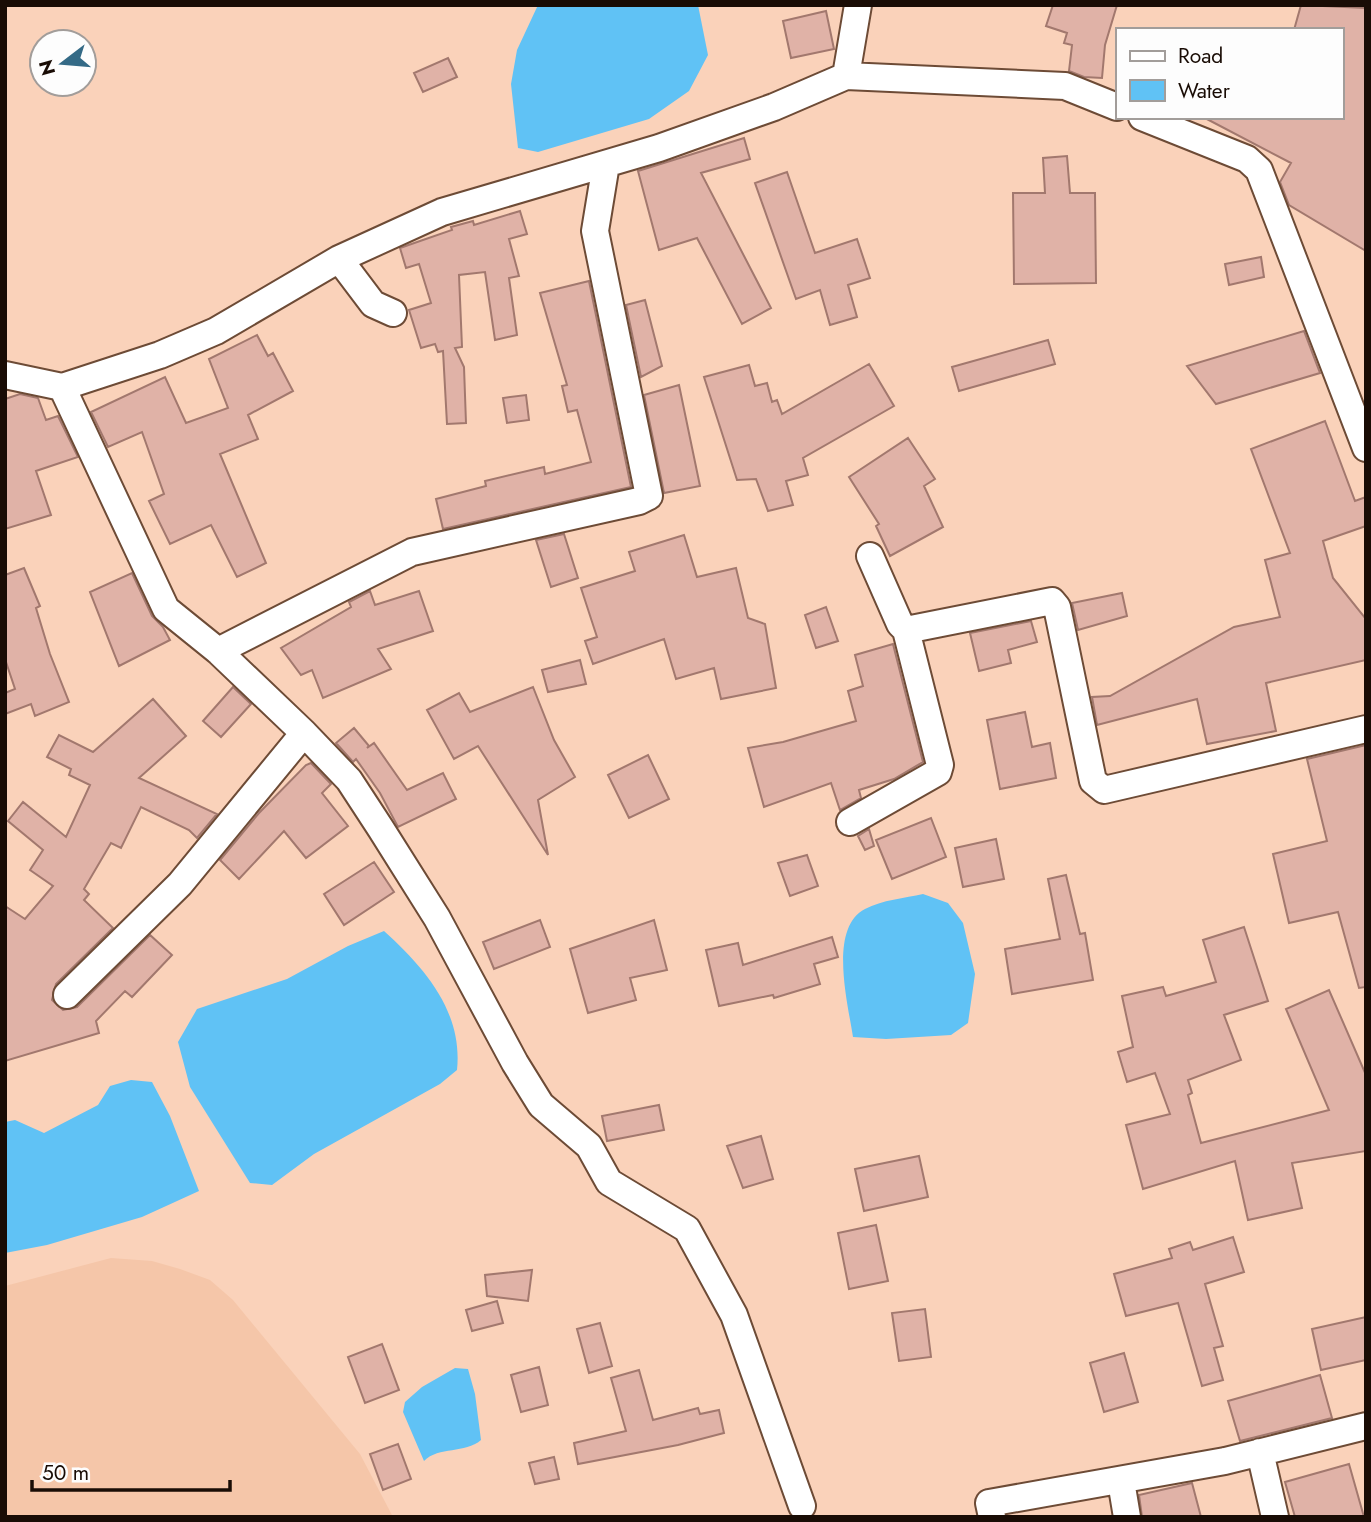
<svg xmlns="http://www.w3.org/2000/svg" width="1371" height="1522" font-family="Jost,sans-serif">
  <rect width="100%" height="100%" fill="#fad2ba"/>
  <path fill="#f5c6a9" d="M111 1258 152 1261 180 1269 210 1280 233 1300 360 1454 393 1517H5V1286Z"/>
  <path fill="#60c2f5" d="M538 5H698L708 55 689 91 649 119 538 152 518 148 511 84 517 50Z
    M923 894 948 903 963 923 975 974 968 1023 951 1035 886 1039 853 1037C848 1004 828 928 865 909 882 900 905 898 923 894Z
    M384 931C425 968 463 1012 457 1070L440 1084 314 1154 272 1185 250 1183 190 1087 178 1042 197 1009 287 979 348 946Z
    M131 1080 152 1082 170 1116 199 1191 142 1217 47 1245 5 1253V1122L15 1120 44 1133 98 1105 110 1086Z
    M455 1368 468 1369 475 1394 481 1440C465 1454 439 1446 424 1461L403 1412 405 1402 422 1387Z"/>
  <path fill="#e0b2a7" stroke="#a2786e" stroke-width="2" d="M1053 5H1117L1105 45 1102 78 1084 77 1069 71 1072 45 1064 43 1067 33 1046 26Z
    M1301 5 1366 8V251L1289 205 1280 182 1291 163 1203 117H1341V30H1294Z
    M826 11 834 49 791 58 783 21Z
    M448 58 457 77 423 92 414 73Z
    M744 138 750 159 701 173 771 308 742 324 697 238 659 250 638 171Z
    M1067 156 1070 193H1095L1096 283 1014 284 1013 193H1045L1043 158Z
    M787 172 815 253 857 239 870 278 848 285 857 317 830 325 820 290 796 299 755 183Z
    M520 211 527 234 509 239 519 276 509 278 517 335 495 340 485 272 459 275 462 347 455 348 464 367 466 423 447 424 443 351 438 352 435 344 421 348 409 310 431 303 419 264 406 268 400 248 452 230 451 227 473 221 474 225Z
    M1261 257 1264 277 1229 285 1225 264Z
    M589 281 631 487 443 529 436 499 486 486 485 481 544 467 545 474 591 462 577 410 568 412 562 386 567 385 540 293Z
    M645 300 662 366 641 377 626 305Z
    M1304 331 1320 373 1216 404 1187 366Z
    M257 335 268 356 273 353 293 391 248 415 258 439 220 454 266 563 237 577 211 525 170 544 149 501 164 494 142 432 108 447 91 412 165 377 186 423 228 408 209 359Z
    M1048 340 1055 364 959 391 952 367Z
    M869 364 894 406 803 458 808 475 786 481 793 505 768 511 756 479 737 480 704 377 749 365 755 386 767 383 772 402 777 400 782 414Z
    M679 385 700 486 664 493 644 395Z
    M20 394 38 398 46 420 58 416 78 457 36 471 51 515 5 529V399Z
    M526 395 529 420 507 423 503 398Z
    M1325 421 1355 501 1366 497V526L1323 541 1333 578 1366 619V660L1266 683 1276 731 1207 744 1197 699 1097 725 1092 697 1110 696 1234 627 1280 617 1265 560 1290 553 1251 449Z
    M908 438 935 479 924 486 943 527 890 556 876 526 879 524 849 477Z
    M564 534 578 578 551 587 536 540Z
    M684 535 697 577 736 568 748 618 765 624 776 688 721 699 714 668 676 679 664 639 593 664 585 641 597 637 581 588 635 571 629 552Z
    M24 568 40 606 36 608 50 654 69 702 35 716 31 704 5 714V693L15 689 5 659V575Z
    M132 573 152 616 163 627 170 640 119 666 90 592Z
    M370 591 375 605 419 591 433 631 378 649 391 669 323 698 312 670 301 675 281 648 351 607 349 602Z
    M1122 593 1127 616 1078 630 1072 603Z
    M826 607 838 641 816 648 805 615Z
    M1031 621 1037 642 1008 650 1011 663 979 671 970 633Z
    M893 644 923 762 894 779 859 790 861 798 840 810 831 783 764 807 748 748 783 742 856 721 848 691 863 686 855 655Z
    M580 660 586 684 548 692 542 670Z
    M233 687 251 704 221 737 203 721Z
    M533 687 554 740 575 777 538 800 548 855 478 746 454 759 427 710 459 693 470 712Z
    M153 699 186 736 139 778 217 814 197 838 189 830 141 807 121 848 111 843 84 889 89 894 84 900 113 928 56 984 52 1000 63 1010 77 1007 150 935 172 955 132 997 125 991 96 1021 99 1033 5 1061V906L25 919 53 886 30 870 43 850 8 821 23 802 66 837 90 785 69 775 71 769 47 757 59 735 93 752Z
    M1025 712 1032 747 1050 743 1056 778 1000 789 987 720Z
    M354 728 369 746 367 748 374 743 407 790 443 773 456 799 398 827 380 793 356 759 353 762 336 743Z
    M1366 745V987L1359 988 1338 912 1289 923 1273 854 1327 841 1307 759Z
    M648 755 669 799 629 818 608 775Z
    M311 763 331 784 322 793 348 826 306 858 284 831 239 879 220 860 259 813 306 765Z
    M931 818 946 857 892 879 876 840Z
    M869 829 874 846 865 850 858 836Z
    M996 839 1004 879 963 887 955 848Z
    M807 855 818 886 790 896 778 863Z
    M374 862 394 892 344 925 324 894Z
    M1066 875 1080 934 1085 933 1093 980 1012 994 1005 949 1060 939 1048 879Z
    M540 920 550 947 494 969 483 942Z
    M654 920 667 970 630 978 636 1000 588 1013 570 949Z
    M1244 927 1268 1001 1224 1015 1241 1060 1188 1080 1192 1093 1188 1095 1201 1143 1329 1110 1286 1009 1329 990 1366 1075V1151L1292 1163 1302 1208 1248 1220 1235 1161 1143 1189 1126 1125 1170 1114 1155 1073 1127 1082 1118 1052 1133 1047 1122 996 1163 987 1166 996 1216 982 1203 940Z
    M832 937 838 957 814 964 820 984 774 998 773 995 719 1006 706 950 738 943 743 965Z
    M659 1105 664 1130 607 1141 602 1116Z
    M761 1136 773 1179 743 1188 727 1146Z
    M919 1156 928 1197 864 1211 855 1169Z
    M876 1225 888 1281 849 1289 838 1233Z
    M1233 1237 1244 1272 1205 1284 1223 1346 1214 1348 1223 1380 1202 1386 1178 1303 1126 1316 1114 1274 1172 1258 1169 1249 1190 1242 1193 1250Z
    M532 1270 528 1301 487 1296 485 1275Z
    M497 1301 503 1323 472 1331 466 1310Z
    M925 1309 931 1357 899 1361 892 1313Z
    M1366 1317V1360L1321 1370 1312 1329Z
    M600 1323 612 1366 589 1373 577 1329Z
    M382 1344 399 1390 365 1403 348 1357Z
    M1124 1353 1138 1402 1104 1412 1090 1363Z
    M539 1367 548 1405 521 1412 511 1375Z
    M639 1370 653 1420 698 1408 700 1414 719 1410 724 1433 678 1445 578 1464 574 1443 626 1431 611 1378Z
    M1320 1375 1332 1418 1240 1441 1228 1401Z
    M398 1444 411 1479 383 1490 370 1454Z
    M554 1457 559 1479 535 1484 529 1463Z
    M1349 1464 1364 1517H1295L1285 1482Z
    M1192 1483 1201 1517H1142L1139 1495Z"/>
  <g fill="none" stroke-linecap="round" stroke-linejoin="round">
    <g stroke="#6d4b36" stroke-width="30">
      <path id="minor" d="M846 76 1065 86 1117 107
        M1142 117 1247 159 1259 170 1366 448
        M339 259 373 304 393 313
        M5 375 62 387 160 355 216 331 339 259 442 212 659 148 774 107 846 76 858 5
        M62 387 166 609 218 651 304 733 180 884 67 995
        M870 556 900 624 906 630 1052 601 1057 607 1093 781 1104 790 1366 729
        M218 651 412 552 639 501 649 496 595 231 606 164
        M304 733 349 780 381 829 437 918 515 1063 541 1105 589 1146 609 1182 687 1229 734 1315 802 1506
        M850 822 938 772 940 765 906 630
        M1260 1452 1275 1517
        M1121 1481 1127 1517
        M992 1517 989 1503 1225 1461 1366 1426"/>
    </g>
    <use href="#minor" stroke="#fff" stroke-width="26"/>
  </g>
  <rect width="1371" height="1522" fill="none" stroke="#190c05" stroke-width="14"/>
  <rect x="1116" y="28" width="228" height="91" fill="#fdfdfd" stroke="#a29d9a" stroke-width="2"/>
  <rect x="1130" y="51" width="35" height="10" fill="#ffffff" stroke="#a29d9a" stroke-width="2"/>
  <text x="1178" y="63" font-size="21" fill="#190c05">Road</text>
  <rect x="1130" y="80" width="35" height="21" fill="#60c2f5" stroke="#a29d9a" stroke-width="2"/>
  <text x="1178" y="98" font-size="21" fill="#190c05">Water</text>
  <g transform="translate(63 63) rotate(254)"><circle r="33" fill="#fdfdfd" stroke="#a29d9a" stroke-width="2"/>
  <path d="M0-5L12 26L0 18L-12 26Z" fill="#346a86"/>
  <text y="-10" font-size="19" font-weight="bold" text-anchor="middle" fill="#190c05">N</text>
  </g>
  <path d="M32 1480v10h198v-10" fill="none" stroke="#190c05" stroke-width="3.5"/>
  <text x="42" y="1480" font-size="21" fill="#190c05" stroke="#fdfdfd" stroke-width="5" paint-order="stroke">50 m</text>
</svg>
